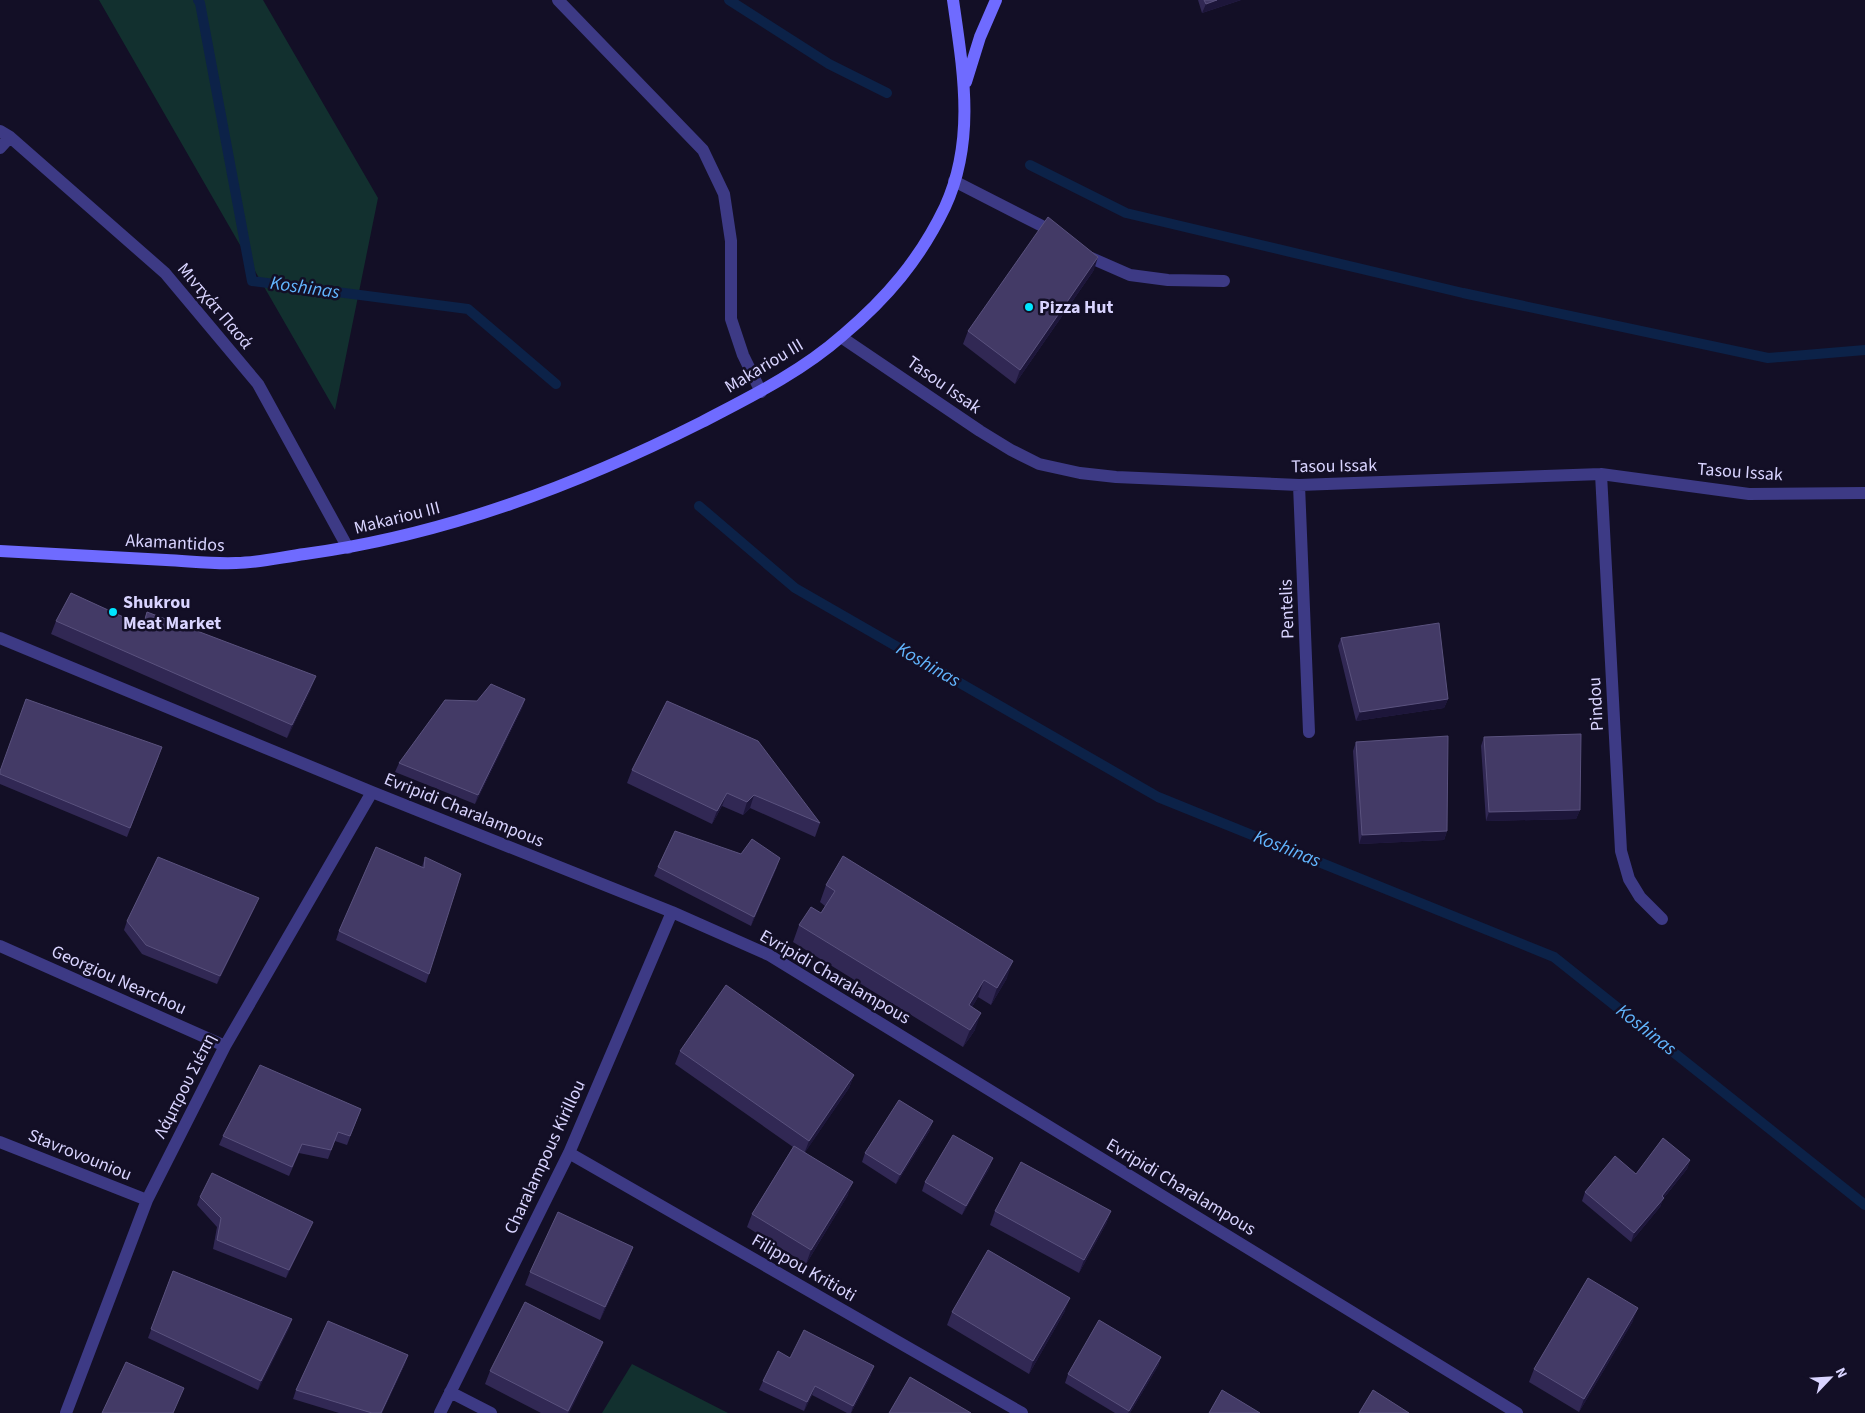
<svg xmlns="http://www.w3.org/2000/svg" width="1865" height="1413" font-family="'Source Sans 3',sans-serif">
  <rect width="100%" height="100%" fill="#130f26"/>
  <path fill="#12302f" d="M99 0H263L378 198 335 410Z
    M632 1364 728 1413H602Z"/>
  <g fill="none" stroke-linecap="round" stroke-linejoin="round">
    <path stroke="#0c2248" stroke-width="10" d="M198 0 200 3 252 281 468 309 556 384
      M729 0 829 64 887 93
      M1030 165 1126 213 1463 293 1768 358 1865 350
      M699 506 795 588 1158 797 1554 957 1865 1205"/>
    <path stroke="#3d3a85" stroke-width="12" d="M558 0 703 150 724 194 731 241V319L743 355 761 392"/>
    <path stroke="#3d3a85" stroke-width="12" d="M0 131 10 137 165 273 258 384 348 548
      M0 148 10 137
      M954 181 1048 229 1056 235
      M1082 254 1130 275 1168 280 1224 281
      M841 337 980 431 1011 450 1039 464 1080 473 1116 477 1299 485 1601 474 1749 494 1865 493
      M1601 474 1621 851 1629 879 1640 897 1662 919
      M1299 485 1309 732
      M0 638 372 792 672 912 769 955 1517 1413
      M0 946 225 1046
      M0 1142 147 1200
      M569 1153 1022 1413
      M450 1392 491 1413
      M66 1413 147 1200 225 1046 372 792
      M440 1413 569 1153 672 912"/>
    <path stroke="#6f6bff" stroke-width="12" d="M966 82 980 37 996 0
      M0 551C55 554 110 557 166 560 189 561 212 564 236 563 259 563 282 557 305 554 445 535 577 485 702 422 752 396 801 372 843 335 887 298 920 259 945 207 976 140 963 70 953 0"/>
  </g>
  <path fill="#312854" d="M1198 0H1241L1202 13Z
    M1094 270 1015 384 963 344 968 331Z
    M147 612 311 689 287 738 51 634 56 621 142 626Z
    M1341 638 1448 699 1444 708 1356 721 1338 646Z
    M525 699 522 708 475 804 395 772 399 763 477 701Z
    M667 701 820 823 815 837 750 808 743 815 722 806 712 824 627 783 632 770Z
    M1484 737 1580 810 1576 819 1486 821 1481 746Z
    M1356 742 1447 831 1444 840 1359 844 1353 751Z
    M159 756 127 837 0 784V771Z
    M425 857 429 974 426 983 336 940 339 931 422 867Z
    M658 867H777L751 926 654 876Z
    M826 885 1007 978 991 1005 978 997 972 1007 975 1030 963 1047 793 942 799 925 821 913 825 906 820 902Z
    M255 907 217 984 142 954 124 930 127 921Z
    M680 1051 854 1075 849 1088 805 1152 848 1195 806 1264 747 1227 752 1214 793 1147 675 1064Z
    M361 1109 347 1145 335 1141 328 1159 299 1153 289 1176 219 1145 223 1136Z
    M930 1130 896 1184 862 1162 865 1153Z
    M1690 1160 1687 1169 1663 1199 1660 1207 1631 1242 1582 1201 1585 1192 1636 1174Z
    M990 1167 962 1215 922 1191 925 1182Z
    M200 1197 309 1231 286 1278 213 1249 217 1227 197 1205Z
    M995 1211H1111L1106 1224 1079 1273 990 1225Z
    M633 1247 628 1261 600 1320 525 1285 530 1272Z
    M173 1271 292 1319 289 1328 258 1390 148 1338Z
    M1065 1311 1029 1374 947 1325 952 1312Z
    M1633 1321 1579 1412 1529 1382 1534 1369Z
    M603 1342 598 1355 569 1413H541L485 1384 490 1371Z
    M408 1355 405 1364 382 1413H339L293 1399 296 1390Z
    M1161 1357 1158 1366 1130 1413H1115L1065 1383 1068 1374Z
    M790 1358 871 1375 851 1413H847L812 1395 804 1411 759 1390 763 1381Z"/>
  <path fill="#1d163a" d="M1217 0H1241L1202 13 1206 4Z
    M1098 257 1094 270 1015 384 1020 370Z
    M316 676 311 689 287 738 292 725Z
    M525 699 522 708 475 804 478 795Z
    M1448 699 1444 708 1356 721 1360 712Z
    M727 793 722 806 712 824 717 811Z
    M754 795 750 808 743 815 747 802Z
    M1580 810 1576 819 1486 821 1489 812Z
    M1447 831 1444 840 1359 844 1362 835Z
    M780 858 777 867 751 926 754 917Z
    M259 898 255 907 217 984 220 976Z
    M1013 961 1007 978 991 1005 997 988Z
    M984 980 978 997 963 1022 969 1005Z
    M981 1013 975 1030 963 1047 970 1030Z
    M854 1075 849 1088 804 1154 809 1141Z
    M933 1121 930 1130 896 1184 900 1175Z
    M993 1158 990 1167 962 1215 966 1206Z
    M1690 1160 1687 1169 1663 1199 1660 1207 1631 1242 1634 1233 1662 1196Z
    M853 1182 848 1195 806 1264 811 1250Z
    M1111 1211 1106 1224 1079 1273 1084 1260Z
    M313 1222 309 1231 286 1278 289 1270Z
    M633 1247 628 1261 600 1320 605 1307Z
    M1070 1298 1065 1311 1029 1374 1033 1361Z
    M1638 1308 1633 1321 1579 1412 1584 1399Z
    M292 1319 289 1328 258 1390 261 1381Z
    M603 1342 598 1355 569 1413H568Z
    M408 1355 405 1364 382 1413H381Z
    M1161 1357 1158 1366 1130 1413H1128Z
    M874 1366 871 1375 851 1413 853 1406Z
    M815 1386 812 1395 804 1411 807 1402Z"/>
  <path fill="#433a66" stroke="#5a527e" d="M1204 0H1217L1206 4Z
    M1048 217 1098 257 1020 370 968 331Z
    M71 593 143 626 147 612 316 676 292 725 56 621Z
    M1439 623 1448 699 1360 712 1341 638Z
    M491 684 525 699 478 795 399 763 445 700 477 701Z
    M26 699 162 747 130 828 0 774V771Z
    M667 701 758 741 820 823 754 795 747 802 727 793 717 811 632 770Z
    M1581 734 1580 810 1489 812 1484 737Z
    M1448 736 1447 831 1362 835 1356 742Z
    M675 831 741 854 752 839 780 858 754 917 658 867Z
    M376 847 424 868 425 857 461 874 429 974 339 931Z
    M843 856 1013 961 997 988 984 980 969 1005 981 1013 970 1030 799 925 811 907 821 913 835 891 826 885Z
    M158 857 259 898 220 976 146 945 127 921Z
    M726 985 854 1075 809 1141 680 1051Z
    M260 1065 361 1109 350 1136 338 1132 331 1150 302 1144 292 1167 223 1136Z
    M899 1100 933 1121 900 1175 865 1153Z
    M953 1135 993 1158 966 1206 925 1182Z
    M1663 1138 1690 1160 1662 1196 1664 1198 1634 1233 1585 1192 1615 1156 1636 1174Z
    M794 1146 853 1182 811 1250 752 1214Z
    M1021 1162 1111 1211 1084 1260 995 1211Z
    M212 1173 313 1222 289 1270 217 1240 221 1218 200 1197Z
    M558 1212 633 1247 605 1307 530 1272Z
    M988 1250 1070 1298 1033 1361 952 1312Z
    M173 1271 292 1319 261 1381 151 1329Z
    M1588 1278 1638 1308 1584 1399 1534 1369Z
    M525 1302 603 1342 568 1411 490 1371Z
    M1099 1320 1161 1357 1129 1411 1068 1374Z
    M328 1321 408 1355 381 1413H372L296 1390Z
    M804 1330 874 1366 853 1406 815 1386 807 1402 763 1381 778 1351 790 1358Z
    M126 1362 184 1388 173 1413H102Z
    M910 1377 971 1413H889Z
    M1222 1390 1260 1413H1209Z
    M1373 1390 1409 1413H1359Z"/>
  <g fill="#00e5ff" stroke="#130f26" stroke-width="2">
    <circle cx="1029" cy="307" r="5"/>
    <circle cx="113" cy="612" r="5"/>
  </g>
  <g text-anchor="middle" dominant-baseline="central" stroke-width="5" stroke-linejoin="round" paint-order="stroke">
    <g font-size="18" fill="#d9d4ff" stroke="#130f26">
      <text transform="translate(215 306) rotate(50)">Μιντχάτ Πασά</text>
      <text transform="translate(764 366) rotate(-31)">Makariou III</text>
      <text transform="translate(944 385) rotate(35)">Tasou Issak</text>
      <text transform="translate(1334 466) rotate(-1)">Tasou Issak</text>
      <text transform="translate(1740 472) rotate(4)">Tasou Issak</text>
      <text transform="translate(397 518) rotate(-14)">Makariou III</text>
      <text transform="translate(175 543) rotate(3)">Akamantidos</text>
      <text transform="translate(1287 609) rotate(-92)">Pentelis</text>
      <text transform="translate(1596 704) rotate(-93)">Pindou</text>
      <text transform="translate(464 810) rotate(22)">Evripidi Charalampous</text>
      <text transform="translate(835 977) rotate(30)">Evripidi Charalampous</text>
      <text transform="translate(119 980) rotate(24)">Georgiou Nearchou</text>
      <text transform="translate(185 1086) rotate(-63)">Λάμπρου Σιέπη</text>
      <text transform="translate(80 1155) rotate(22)">Stavrovouniou</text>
      <text transform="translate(545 1157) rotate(-65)">Charalampous Kirillou</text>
      <text transform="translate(1181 1187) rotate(31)">Evripidi Charalampous</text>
      <text transform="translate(804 1268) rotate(30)">Filippou Kritioti</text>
    </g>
    <g font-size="18" font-weight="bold" fill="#d9d4ff" stroke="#130f26" text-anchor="start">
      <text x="1039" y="307">Pizza Hut</text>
      <text x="123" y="602">Shukrou<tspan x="123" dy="21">Meat Market</tspan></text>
    </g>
    <g font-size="19" font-style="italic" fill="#62b6ff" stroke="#130f26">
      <text transform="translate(305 288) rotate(8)">Koshinas</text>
      <text transform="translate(928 665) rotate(30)">Koshinas</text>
      <text transform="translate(1287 849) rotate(22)">Koshinas</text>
      <text transform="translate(1646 1030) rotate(38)">Koshinas</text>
    </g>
  </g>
  <g transform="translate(1830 1378) rotate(65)" stroke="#130f26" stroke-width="4" paint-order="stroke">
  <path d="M0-4L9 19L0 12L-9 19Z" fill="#d9d4ff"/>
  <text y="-8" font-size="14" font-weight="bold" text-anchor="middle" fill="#d9d4ff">N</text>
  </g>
</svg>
